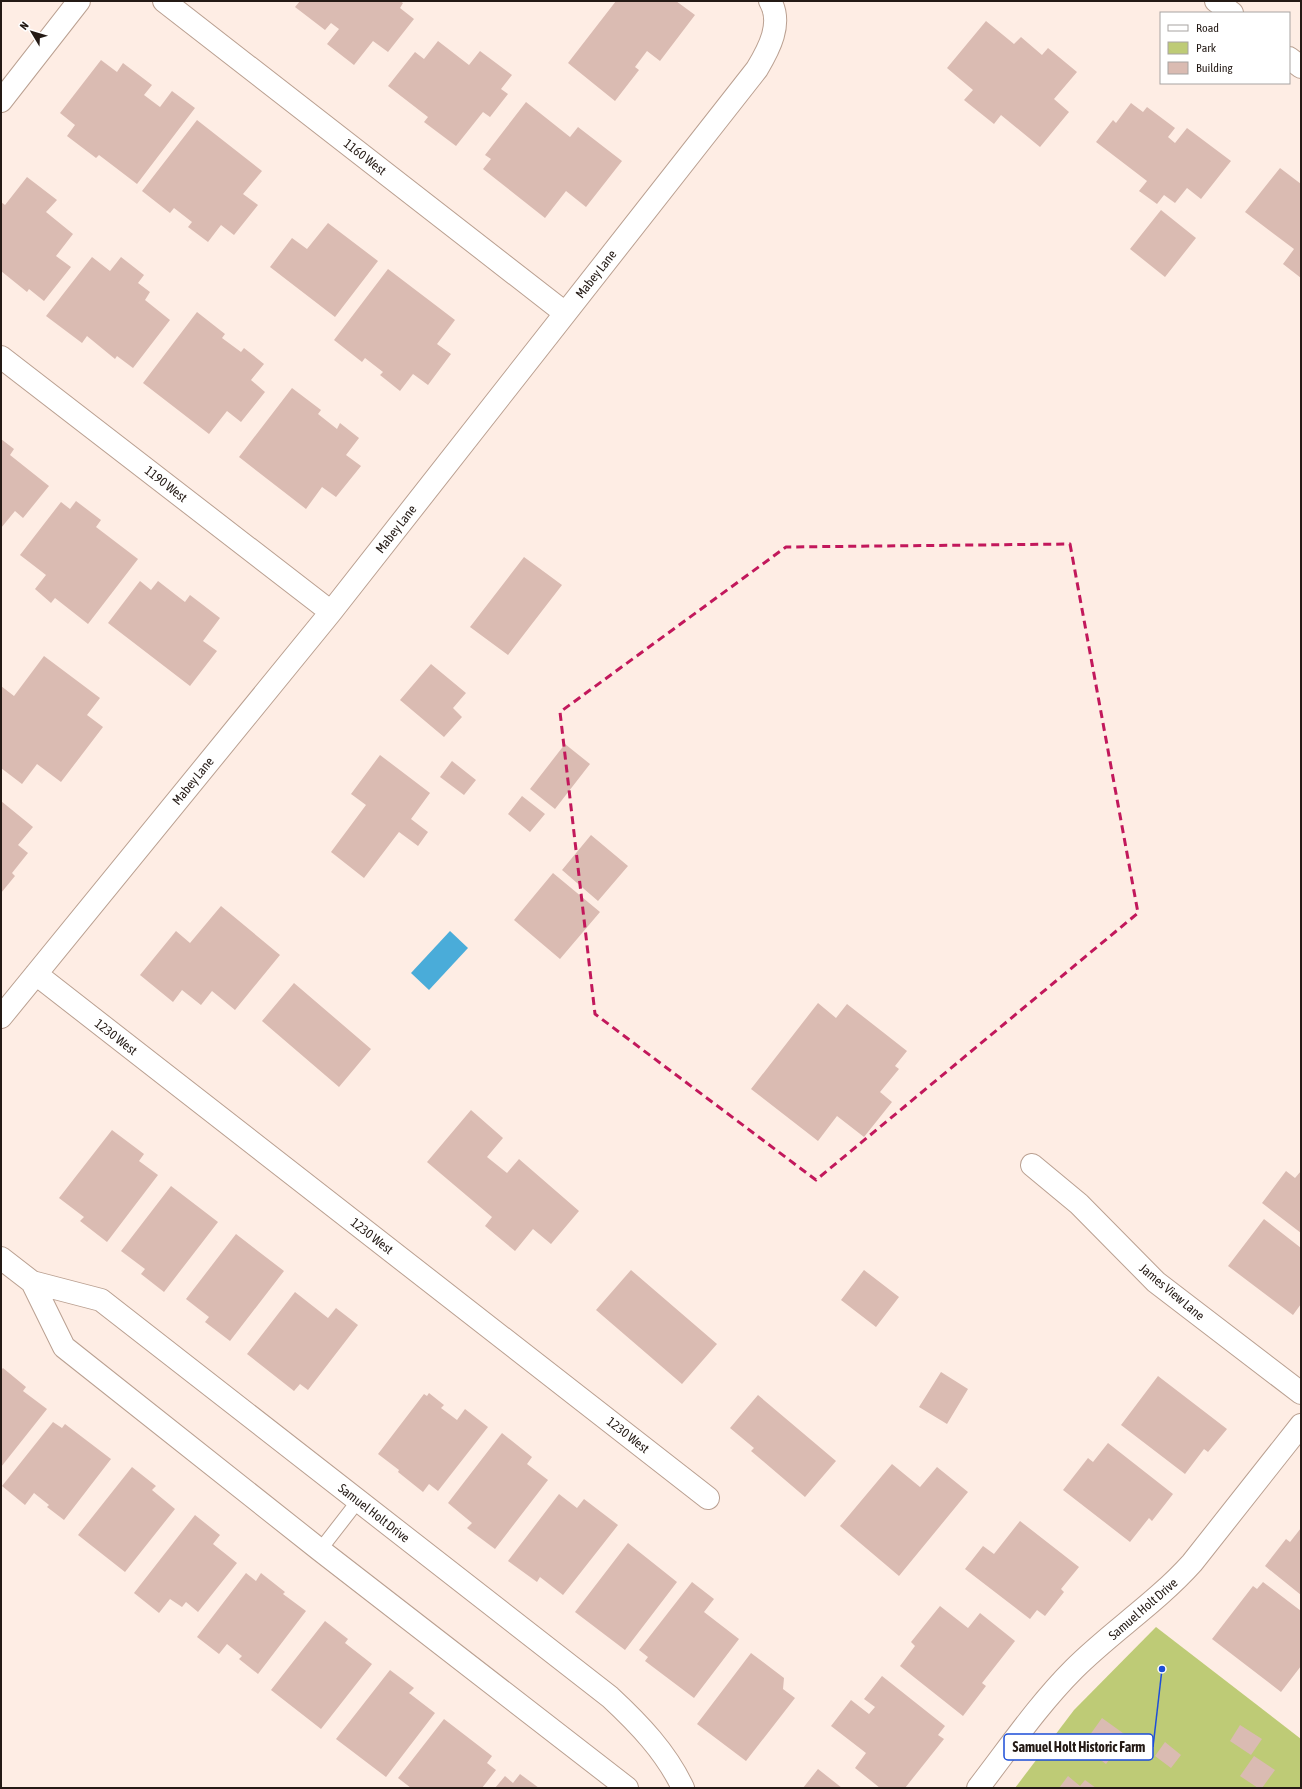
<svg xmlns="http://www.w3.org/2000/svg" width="1302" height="1789" font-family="'Asap Condensed',sans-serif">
  <rect width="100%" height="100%" fill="#feede4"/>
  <path fill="#becb76" d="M1156 1627 1301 1739V1788H1015L1074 1710Z"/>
  <path fill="#4aacd9" d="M450 931 468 948 429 990 411 973Z"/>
  <path fill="#dabbb2" d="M300 1H400L403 3 400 8 414 19 388 52 373 41 354 65 327 44 339 29 331 23 325 30 295 7Z
    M616 1H676L695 15 660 61 647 51 635 67 639 70 615 101 568 63Z
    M986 21 1014 44 1021 37 1042 55 1048 48 1077 72 1054 99 1069 112 1040 147 1001 115 994 124 964 100 973 90 947 68Z
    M438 41 469 65 480 51 512 75 501 89 508 94 490 117 483 112 456 146 424 122 428 117 388 86 415 52 424 59Z
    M101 60 117 72 123 63 152 85 144 95 160 107 172 91 195 108 137 184 99 155 96 158 67 136 75 125 60 113Z
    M526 102 570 137 578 127 622 161 586 207 566 191 545 218 483 169 491 159 485 155Z
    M1131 103 1143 112 1147 107 1175 128 1168 137 1175 143 1187 128 1231 161 1201 199 1187 188 1175 203 1164 195 1157 204 1139 191 1147 181 1096 142 1113 120 1116 123Z
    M197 120 262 171 243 194 258 205 234 235 221 225 208 242 188 227 192 222 174 208 170 213 142 191Z
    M1280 168 1301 184V278L1283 264 1294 249 1245 212Z
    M27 177 57 200 46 212 73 234 56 256 71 267 44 301 29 289 27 292 1 271V202L5 205Z
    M1161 210 1196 238 1165 277 1130 249Z
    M328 223 378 261 335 317 270 267 292 238 307 249Z
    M92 257 110 271 121 257 144 275 138 283 150 292 145 300 170 320 133 368 117 356 115 359 87 336 82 343 46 316Z
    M388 269 455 320 437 344 451 354 428 385 413 374 400 391 380 375 383 372 365 358 362 362 334 340Z
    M197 312 225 334 222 338 241 352 244 348 264 364 251 380 265 392 241 422 227 411 209 434 143 383Z
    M292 388 321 410 318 414 337 429 340 423 359 438 346 455 361 466 336 497 322 487 306 509 239 457Z
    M1 439 14 449 10 455 49 486 23 518 15 511 1 528Z
    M76 501 101 520 96 527 138 559 88 624 55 598 51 603 35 589 46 575 20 555 61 502 70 509Z
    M524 557 562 585 508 655 470 627Z
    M140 581 151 590 158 581 185 602 190 595 220 618 203 641 217 651 190 686 108 623Z
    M44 656 100 698 87 715 103 727 61 782 37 764 22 784 1 768V686L14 696Z
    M431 664 466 693 453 708 462 717 444 737 400 700Z
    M565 744 590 764 555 809 530 789Z
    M380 755 430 793 411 819 428 832 418 846 399 832 364 878 331 852 366 805 351 794Z
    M452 761 476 780 464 795 440 777Z
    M522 796 545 814 530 832 508 814Z
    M1 801 33 827 18 845 28 853 12 873 15 876 1 893Z
    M591 835 628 866 598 901 562 870Z
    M553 873 600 912 560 959 514 920Z
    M221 906 280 955 235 1010 212 991 201 1005 182 990 173 1002 140 975 176 931 190 943Z
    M294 983 371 1049 339 1087 262 1021Z
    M818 1003 836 1018 847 1004 907 1051 895 1066 899 1069 880 1092 892 1102 864 1137 837 1116 818 1141 751 1089Z
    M471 1110 503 1138 487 1157 507 1173 519 1159 579 1211 551 1244 533 1229 515 1251 485 1226 492 1217 427 1162Z
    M112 1130 144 1154 139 1161 158 1175 107 1242 80 1221 84 1217 59 1198Z
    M1286 1171 1295 1178 1301 1171V1233L1262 1203Z
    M171 1186 218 1222 164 1292 141 1274 145 1269 121 1251Z
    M1264 1219 1301 1248V1304L1293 1315 1228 1266Z
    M236 1234 284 1271 230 1341 205 1322 209 1317 186 1299Z
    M631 1270 717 1344 682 1384 596 1310Z
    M864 1270 899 1297 876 1327 841 1300Z
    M295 1292 328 1318 336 1308 358 1325 308 1390 300 1384 294 1391 247 1354Z
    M3 1368 26 1387 23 1391 47 1409 1 1467V1370Z
    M941 1372 968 1389 947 1424 919 1407Z
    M1158 1376 1227 1429 1208 1452 1204 1449 1185 1474 1121 1425Z
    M429 1393 444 1405 441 1408 457 1420 465 1409 488 1427 438 1491 429 1484 423 1492 398 1472 399 1470 378 1454 424 1394 427 1396Z
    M758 1395 836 1461 805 1497 751 1451 754 1448 730 1428Z
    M53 1422 62 1428 65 1424 111 1459 64 1520 47 1507 49 1505 34 1493 25 1505 2 1486Z
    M502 1433 532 1457 527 1464 548 1480 495 1549 467 1528 472 1523 448 1503Z
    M1108 1443 1173 1494 1152 1521 1149 1518 1130 1542 1063 1490 1088 1458 1093 1462Z
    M892 1464 920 1487 937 1467 968 1492 899 1576 840 1526Z
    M132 1467 156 1486 152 1490 175 1509 125 1572 78 1535Z
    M559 1494 577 1508 584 1499 618 1525 563 1595 540 1577 537 1582 508 1561Z
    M195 1515 220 1535 213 1544 237 1563 198 1612 186 1602 182 1607 170 1599 159 1613 134 1593Z
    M1020 1521 1079 1567 1061 1589 1064 1592 1045 1616 1037 1610 1030 1619 965 1569 983 1546 994 1554Z
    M1301 1528V1595L1265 1566 1286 1539 1290 1542Z
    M628 1543 677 1582 625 1650 575 1612Z
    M246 1573 256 1581 261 1573 285 1592 283 1594 306 1611 258 1674 239 1659 242 1656 227 1644 219 1654 197 1637Z
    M692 1582 714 1599 704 1612 739 1639 694 1698 645 1661 648 1657 639 1650Z
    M1263 1582 1301 1611V1666L1281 1692 1212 1639 1253 1586 1257 1589Z
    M940 1606 968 1628 980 1613 1015 1641 982 1683 986 1686 963 1716 900 1666 915 1646 911 1642Z
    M325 1621 348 1639 345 1643 372 1664 321 1729 271 1690Z
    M751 1653 784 1678 783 1689 795 1698 746 1761 697 1724Z
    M390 1670 414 1688 409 1693 435 1713 386 1777 336 1739Z
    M882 1676 945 1726 938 1735 944 1739 905 1788H880L855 1768 866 1753 831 1726 851 1700 869 1714 875 1707 864 1699Z
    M1102 1718 1127 1736 1106 1764 1082 1746Z
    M444 1719 492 1756 487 1763 496 1770 482 1788H411L398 1778Z
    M1240 1725 1262 1739 1251 1755 1230 1741Z
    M1165 1742 1181 1755 1171 1768 1155 1756Z
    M1254 1756 1275 1770 1262 1788H1258L1240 1776Z
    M818 1769 842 1788H803Z
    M520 1774 539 1788H495L505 1776 513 1783Z
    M1068 1776 1080 1786 1085 1780 1096 1788H1059Z"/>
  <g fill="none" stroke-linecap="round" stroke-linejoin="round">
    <g stroke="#baa091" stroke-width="15">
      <path id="lane" d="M320 1550 358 1501"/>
    </g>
    <g stroke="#baa091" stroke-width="24">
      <path id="street" d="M164 1 565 313
        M1216 1 1232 13
        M1289 58 1301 67
        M1 101 79 1
        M1 357 331 612
        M36 974 708 1498
        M1 1017 331 612 757 69C769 49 783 23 770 1
        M1032 1165 1079 1204 1156 1282 1301 1393
        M1 1258 32 1282 101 1300 610 1697C639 1724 666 1752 683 1788
        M32 1282 64 1347 320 1550 627 1788
        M978 1788C1009 1748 1038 1705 1074 1669 1111 1632 1156 1603 1192 1563L1301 1425"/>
    </g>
    <use href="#lane" stroke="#fff" stroke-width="13"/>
    <use href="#street" stroke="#fff" stroke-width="22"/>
  </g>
  <path fill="none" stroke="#c2185b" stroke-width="3" stroke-dasharray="8 5" stroke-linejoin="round" d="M1070 544 1138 913 816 1180 595 1014 560 712 786 547Z"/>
  <g text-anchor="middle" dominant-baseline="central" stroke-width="4" stroke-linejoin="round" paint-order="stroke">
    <g font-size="13" fill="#241a15" stroke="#fff">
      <text transform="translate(365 157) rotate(38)">1160 West</text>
      <text transform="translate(596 274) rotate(-52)">Mabey Lane</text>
      <text transform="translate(166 484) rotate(38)">1190 West</text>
      <text transform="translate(396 529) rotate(-52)">Mabey Lane</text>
      <text transform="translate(193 781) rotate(-51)">Mabey Lane</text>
      <text transform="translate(116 1037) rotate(38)">1230 West</text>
      <text transform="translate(372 1236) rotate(38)">1230 West</text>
      <text transform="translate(1172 1292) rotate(40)">James View Lane</text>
      <text transform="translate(628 1435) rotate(38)">1230 West</text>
      <text transform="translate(374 1513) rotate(38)">Samuel Holt Drive</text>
      <text transform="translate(1143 1609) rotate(-41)">Samuel Holt Drive</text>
    </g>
  </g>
  <path fill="none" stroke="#1d4ed8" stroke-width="1.5" d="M1162 1669L1153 1747"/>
  <circle fill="#1d4ed8" stroke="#fff" stroke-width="1.5" cx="1162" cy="1669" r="4"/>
  <rect fill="#fff" stroke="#1d4ed8" stroke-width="1.5" x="1004" y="1734" width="149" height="26" rx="4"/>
  <g font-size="14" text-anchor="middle" font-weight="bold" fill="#241a15">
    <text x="1079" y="1752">Samuel Holt Historic Farm</text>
  </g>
  <rect width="1302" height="1789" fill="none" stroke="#241a15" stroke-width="4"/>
  <rect x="1160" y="12" width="130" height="72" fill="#ffffff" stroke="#a7a3a1"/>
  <rect x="1168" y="25" width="20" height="6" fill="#ffffff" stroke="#a7a3a1"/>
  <text x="1196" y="32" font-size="12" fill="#241a15">Road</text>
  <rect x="1168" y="42" width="20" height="12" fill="#becb76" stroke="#a7a3a1"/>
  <text x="1196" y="52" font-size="12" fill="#241a15">Park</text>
  <rect x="1168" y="62" width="20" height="12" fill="#dabbb2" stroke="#a7a3a1"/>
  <text x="1196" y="72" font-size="12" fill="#241a15">Building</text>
  <g transform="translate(32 32) rotate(308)" stroke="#ffffff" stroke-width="3" paint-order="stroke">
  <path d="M0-3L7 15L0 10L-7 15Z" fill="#241a15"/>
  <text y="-6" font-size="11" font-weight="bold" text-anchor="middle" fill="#241a15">N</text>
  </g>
</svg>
